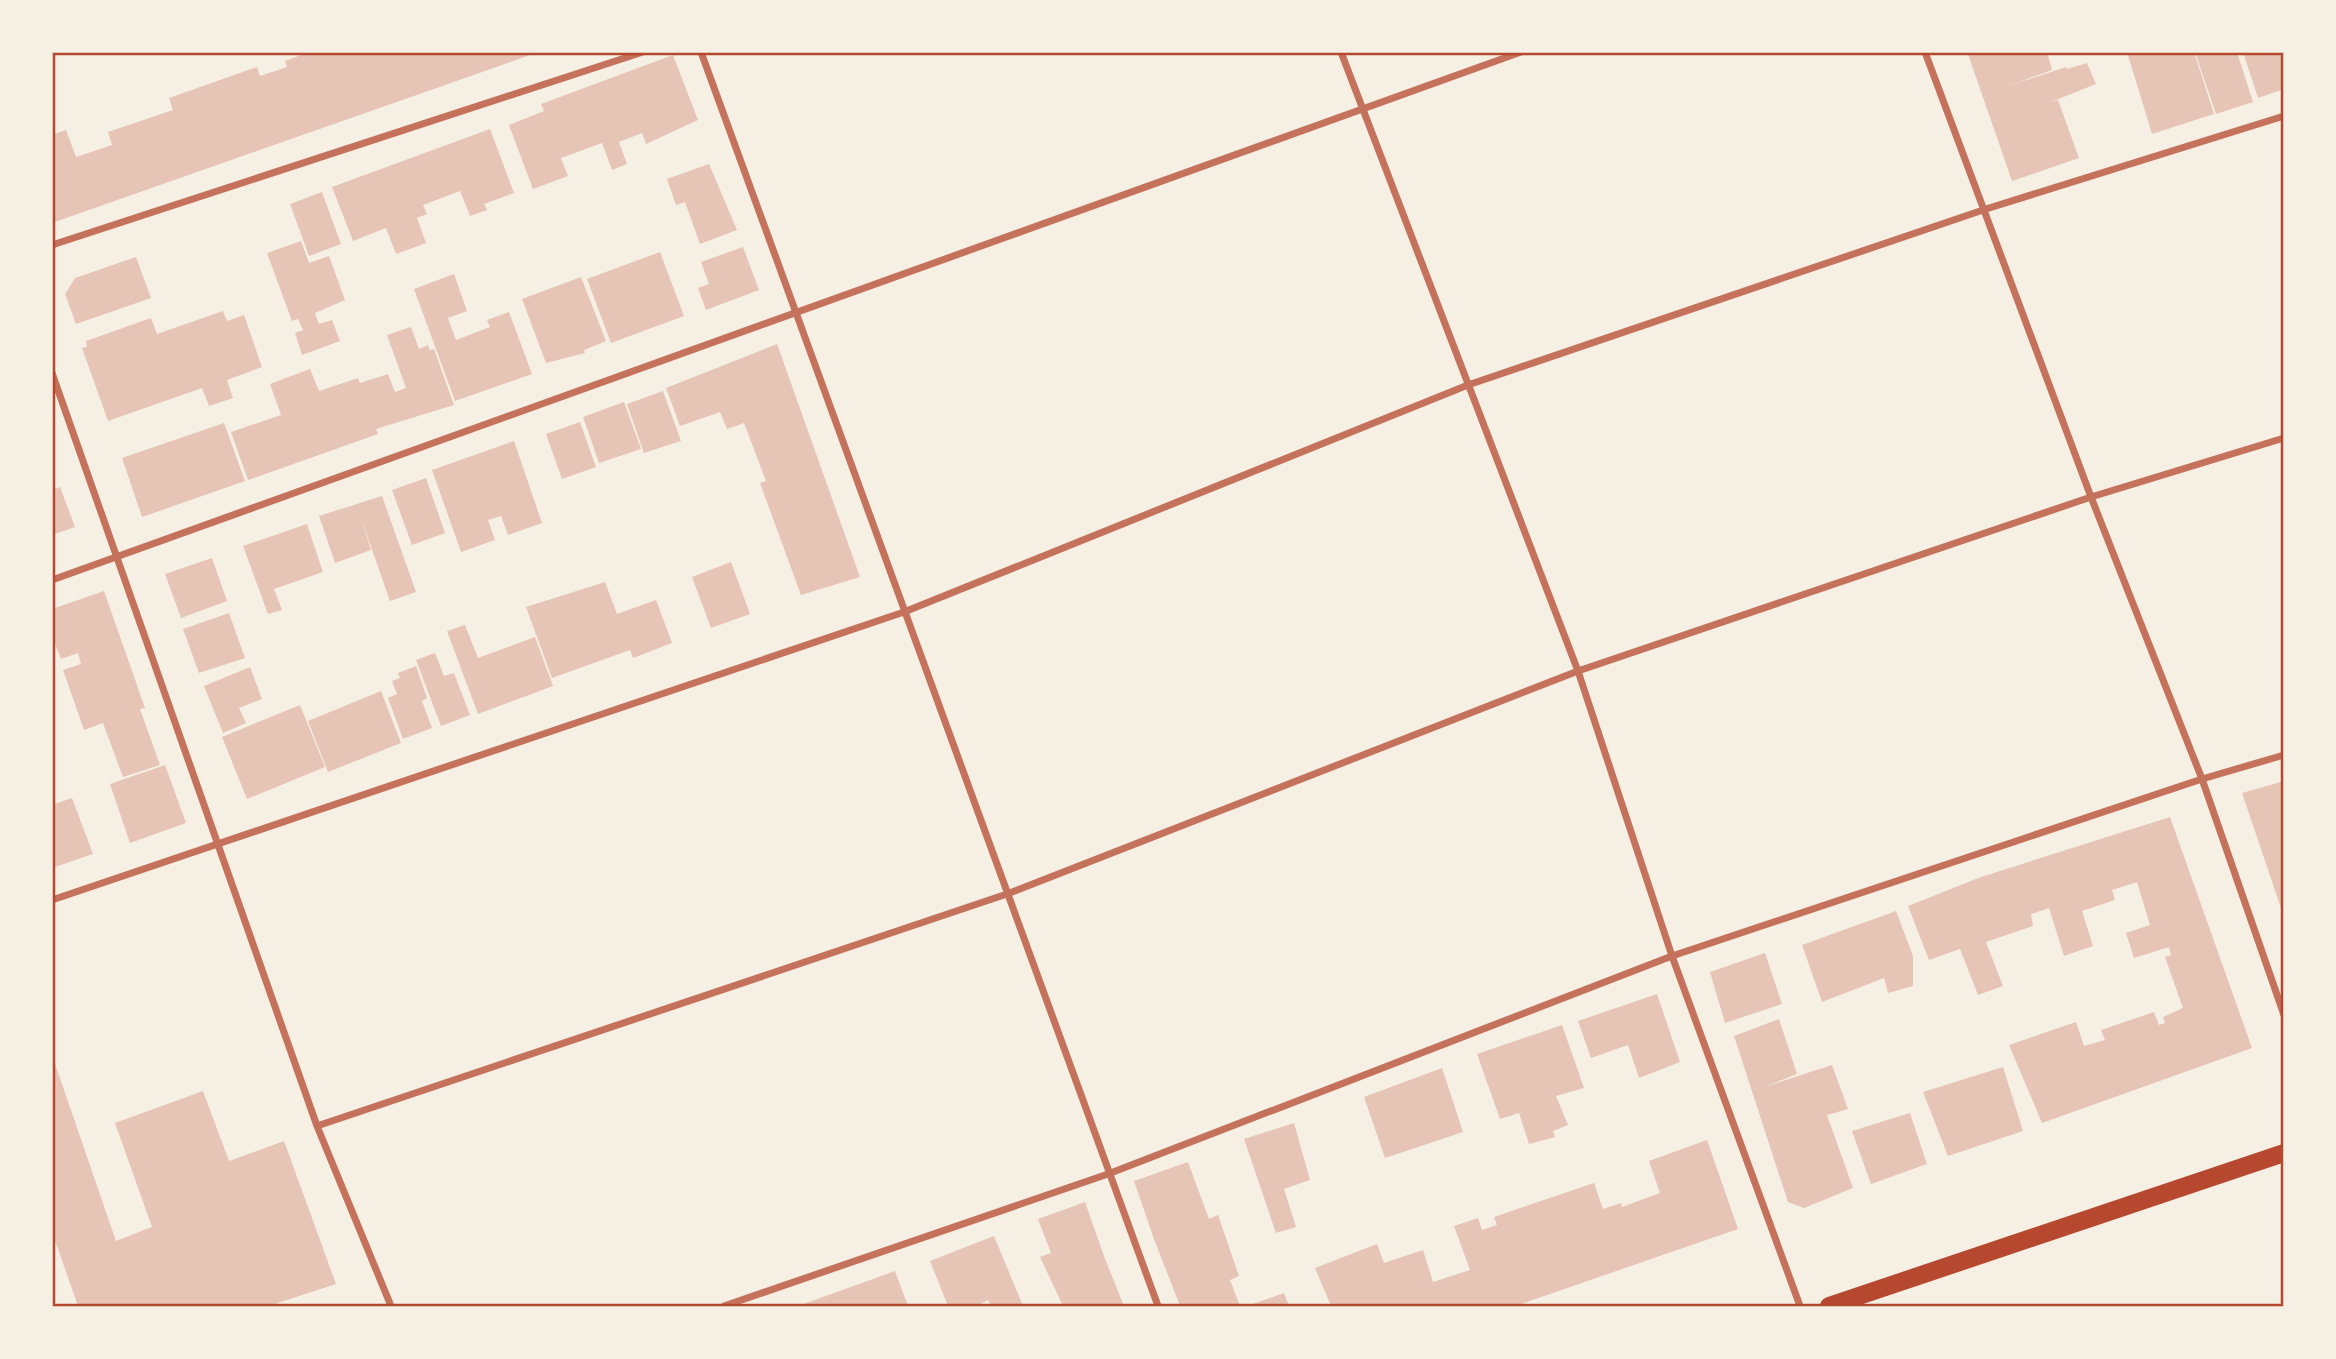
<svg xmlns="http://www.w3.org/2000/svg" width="2336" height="1359" font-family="'Open Sans',sans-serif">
  <rect width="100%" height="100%" fill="#f6efe4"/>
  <path fill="#e6c5b7" d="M309 52 536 53 52 223V135L66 130 76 157 112 145 108 132 173 110 169 98 257 67 260 76 287 67 285 61Z
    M2047 52 2052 70 2008 86 2066 67 2067 69 2087 63 2096 84 2051 102 2058 100 2079 158 2012 181 1968 54Z
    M2127 52H2194L2214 114 2152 134Z
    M2195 52H2237L2253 102 2216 114Z
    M2243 52H2279L2284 66V89L2258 98Z
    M673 55 698 120 646 144 642 133 619 142 627 164 612 170 602 143 561 158 568 176 533 189 509 125 544 111 541 104Z
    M490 129 514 193 484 204 487 210 470 216 460 191 423 205 427 214 417 218 426 243 396 254 386 228 353 241 332 187Z
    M709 164 737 230 700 244 685 202 676 205 667 179Z
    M322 192 341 244 309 256 290 204Z
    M301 241 309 263 329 256 345 300 315 313 319 324 332 320 340 341 302 355 295 333 303 330 298 319 292 321 267 253Z
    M743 247 759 290 706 310 698 288 709 284 701 262Z
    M660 252 684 316 611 343 587 279Z
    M136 257 151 298 76 324 65 294 75 278Z
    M454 274 467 311 448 318 456 340 490 327 487 320 509 312 532 374 455 401 414 289Z
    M581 277 606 341 584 350 585 353 546 363 522 299Z
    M223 311 227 321 244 315 262 367 227 380 233 398 209 406 202 388 108 421 82 348 87 347 86 341 151 318 157 334Z
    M411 327 419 349 428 345 430 350 434 349 454 405 376 429 378 434 248 480 231 432 281 415 270 384 310 369 319 391 358 378 360 383 388 374 395 392 406 388 387 335Z
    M777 344 860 577 801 595 760 483 766 481 744 423 727 429 720 412 680 426 666 388Z
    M663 391 681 441 644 453 627 404Z
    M624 402 641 449 599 463 583 417Z
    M580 422 596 467 562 479 546 434Z
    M224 423 245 481 142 517 122 458Z
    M514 441 542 523 508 535 501 516 488 520 495 540 461 552 432 470Z
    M426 478 445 533 412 545 392 490Z
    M60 487 75 527 52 535V490Z
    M382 496 416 592 390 601 361 518 371 550 335 563 319 516Z
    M307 524 323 572 274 589 282 610 268 614 243 546Z
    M212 558 227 601 181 618 165 574Z
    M731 562 750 614 711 628 692 577Z
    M605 582 617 614 656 600 672 643 633 658 630 650 552 678 526 607Z
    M104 591 145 708 140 709 160 765 123 777 103 723 84 730 63 670 81 664 78 653 61 659 52 636V609Z
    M229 613 245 658 199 673 183 629Z
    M465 625 478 658 535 637 553 686 478 714 447 631Z
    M435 653 444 676 454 673 470 715 441 726 416 660Z
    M416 666 427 698 422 701 432 728 403 739 388 698 397 694 392 681 400 678 398 673Z
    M250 667 262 699 239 708 246 723 223 733 204 686Z
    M381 691 401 743 328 772 308 721Z
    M300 705 325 767 247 799 222 737Z
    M165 765 186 823 130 843 110 784Z
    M2284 781V914H2283L2242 793Z
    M72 798 93 854 52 868V805Z
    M2170 817 2252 1048 2042 1123 2009 1045 2076 1022 2084 1046 2105 1040 2101 1030 2154 1012 2159 1025 2165 1023 2163 1017 2183 1008 2165 957 2171 955 2169 947 2134 958 2126 933 2150 925 2137 882 2112 890 2115 900 2082 911 2093 946 2064 956 2049 908 2031 914 2033 926 1986 942 2003 986 1978 995 1960 949 1929 960 1908 906 1981 877Z
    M1896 911 1913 956V986L1888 993 1884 978 1822 1002 1802 945Z
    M1765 953 1782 1004 1725 1023 1710 972Z
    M1657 994 1680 1062 1639 1078 1628 1045 1591 1058 1578 1021Z
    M1779 1019 1797 1074 1764 1087 1832 1065 1848 1109 1827 1115 1853 1188 1804 1208 1788 1202 1734 1036Z
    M1562 1025 1584 1088 1556 1096 1568 1125 1553 1131 1555 1137 1529 1144 1519 1113 1500 1119 1477 1054Z
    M52 1055 116 1241 152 1227 115 1123 203 1091 229 1161 284 1141 336 1284 269 1306H78L52 1232Z
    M2003 1067 2023 1131 1948 1156 1923 1092Z
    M1442 1068 1463 1132 1385 1158 1364 1097Z
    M1910 1113 1927 1164 1871 1184 1852 1131Z
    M1294 1123 1310 1180 1284 1189 1296 1227 1276 1233 1244 1139Z
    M1707 1140 1738 1229 1515 1306H1331L1315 1268 1377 1244 1384 1263 1423 1250 1433 1282 1470 1270 1454 1226 1478 1218 1482 1230 1497 1225 1494 1217 1594 1183 1603 1209 1621 1203 1622 1207 1660 1193 1649 1161Z
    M1188 1162 1209 1219 1218 1215 1239 1276 1230 1280 1240 1306H1180L1154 1239 1134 1181Z
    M1085 1202 1105 1259 1124 1306H1063L1040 1257 1051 1253 1038 1219Z
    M994 1236 1023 1306H991L988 1300 976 1306H948L930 1261Z
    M895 1271 908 1306H798Z
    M1284 1293 1289 1306H1247Z"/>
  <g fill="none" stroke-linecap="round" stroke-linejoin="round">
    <path stroke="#c5725c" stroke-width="7" d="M701 52 1158 1306
      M1341 52 1578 671 1672 956 1800 1306
      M1925 52 2091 497 2202 779 2284 1015
      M52 245 643 52
      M52 373 317 1126 391 1306
      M52 580 1521 52
      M52 900 904 612 1468 385 1986 209 2284 116
      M317 1126 1007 894 1578 671 2091 497 2284 438
      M724 1306 1108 1174 1672 956 2202 779 2284 755"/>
    <path stroke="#b5482f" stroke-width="18" d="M1829 1306 2284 1153"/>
  </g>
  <rect width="2336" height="1359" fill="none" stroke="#f6efe4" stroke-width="108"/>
  <rect x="54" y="54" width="2228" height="1251" fill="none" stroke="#b5482f" stroke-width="2.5"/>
</svg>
